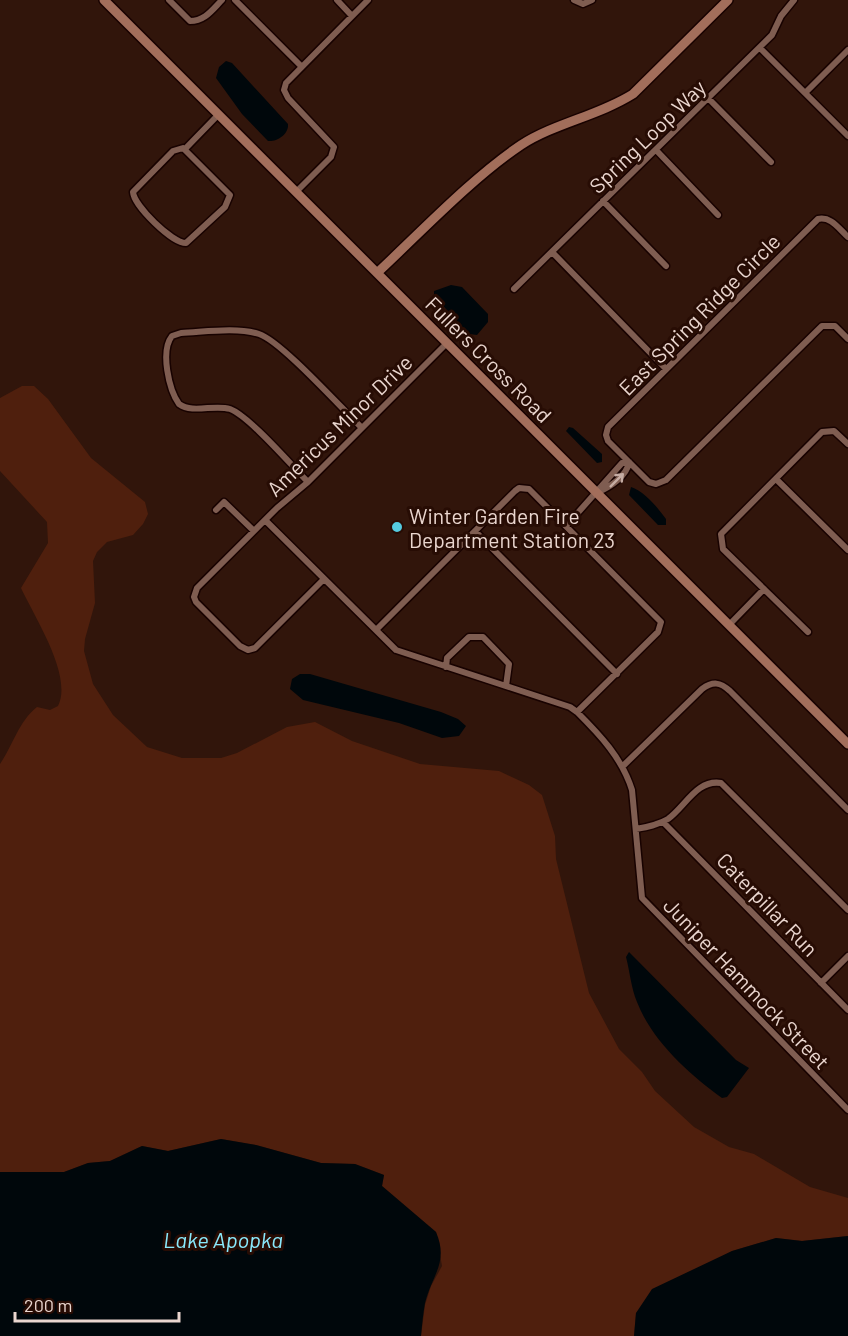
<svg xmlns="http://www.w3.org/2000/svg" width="848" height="1336" font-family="Barlow,sans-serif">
  <rect width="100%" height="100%" fill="#31150b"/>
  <path fill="#4f1f0d" d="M22 386H34L48 399 91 458 145 502 148 514 143 524 133 535 107 542 97 552 93 561 95 603 85 639 84 651 93 684 113 715 147 747 182 758H221L237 753 287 727 315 722 352 741 420 764 499 771 529 785 542 795 555 836 556 859 589 993 619 1049 642 1072 655 1091 694 1127 729 1147 754 1154 810 1187 848 1198V1236L802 1241 776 1238 732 1251 698 1270 636 1313 634 1336H421L425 1305 431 1286 442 1266 436 1232 382 1186 384 1175 355 1164 321 1163 256 1145 221 1139 168 1151 142 1146 110 1161 88 1163 64 1172H0V764C13 745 19 721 37 707L50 710 58 706C73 676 35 618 21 588L48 543 47 522 0 471V398Z"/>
  <path fill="#00070b" d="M226 61 232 63 288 124C289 134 277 142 268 141L242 114 216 78 219 67Z
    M451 285 462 287 488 314V322L477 335 469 334 434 296V291Z
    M569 427 573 428 602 454V462L597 463 566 431Z
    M631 487C644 491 658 508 666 519V525H658L629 495Z
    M300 674H310L441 712 458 719 466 726 459 736 442 738 399 723 303 700 290 689 292 679Z
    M629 952 736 1060 749 1068 727 1097 722 1098C689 1074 652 1041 637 1002 631 988 630 972 626 957Z
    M221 1139 256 1145 321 1163 355 1164 384 1175 382 1186 436 1232C449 1262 432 1275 425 1303 423 1314 422 1325 421 1336H0V1172H64L88 1163 110 1161 142 1146 168 1151Z
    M848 1236V1336H634L636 1313 652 1289 732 1251 776 1238 802 1241Z"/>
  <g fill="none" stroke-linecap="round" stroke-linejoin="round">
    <g stroke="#180200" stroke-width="9">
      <path id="street" d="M169 0 190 21C205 21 212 10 222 0
        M235 0 302 67
        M337 0 352 16
        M574 0 583 4 592 0
        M760 48 848 136
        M805 93 848 50
        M708 98 771 162
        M183 148 230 195 225 207 186 243C172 243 134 206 133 192L173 151Z
        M185 149 218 115
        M656 150 718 215
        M296 192 331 157 334 147 288 98 284 90 286 83 368 0
        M603 201 666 266
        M848 237C839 229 831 216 818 219L608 427 606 435 608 441 649 482 656 484 666 480 822 326H835L848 339
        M552 252 666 369
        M514 289 772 35 781 16 794 0
        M776 479 848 550
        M308 482C291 465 249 416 230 409 214 404 193 414 179 404 169 390 160 351 172 336L181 333C205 332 236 327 259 334 281 341 342 409 362 428
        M598 492C610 487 627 476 629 462
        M216 510 224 502 254 531
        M265 520 396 650 570 707 577 712C600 735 622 758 632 790L642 898 848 1110
        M567 525 622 463 629 462
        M475 531 617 674
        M324 579 255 648 248 650 240 646 196 602 194 597 197 588 277 508 308 482 447 343
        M729 625 764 589
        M376 630 515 491 519 488 529 489 661 622 658 632 577 712
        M808 632 723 549 721 534 822 432 834 431 848 444
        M446 667 447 658 469 637H483L509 664 506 686
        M623 766 702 689C713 681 720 682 730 691L848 810
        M663 822 848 1010
        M636 829C647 827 658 825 668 819 685 807 697 779 721 783L848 910
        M821 983 848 956"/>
    </g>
    <g stroke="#180200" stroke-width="12">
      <path id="secondary" d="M104 0 848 744
        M377 273C421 232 472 178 521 145 555 123 598 116 633 94L728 0"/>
    </g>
    <use href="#street" stroke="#7f5d51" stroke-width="6"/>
    <use href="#secondary" stroke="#a26e5b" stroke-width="9"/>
  </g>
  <defs><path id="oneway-shaft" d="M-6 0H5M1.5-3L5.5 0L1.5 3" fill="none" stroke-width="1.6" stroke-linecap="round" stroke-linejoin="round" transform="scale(1.5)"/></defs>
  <use stroke="#c5aca3" href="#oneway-shaft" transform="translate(617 480) rotate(-45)"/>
  <circle fill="#55cadf" stroke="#270c04" stroke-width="2" cx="397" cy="527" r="6"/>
  <g text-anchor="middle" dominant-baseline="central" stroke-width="6" stroke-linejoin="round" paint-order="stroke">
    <g font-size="21" fill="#ead6cf" stroke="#270c04">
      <text transform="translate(647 136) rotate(-44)">Spring Loop Way</text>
      <text transform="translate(699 314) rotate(-45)">East Spring Ridge Circle</text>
      <text transform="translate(489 359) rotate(45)">Fullers Cross Road</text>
      <text transform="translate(339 425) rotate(-44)">Americus Minor Drive</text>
      <text transform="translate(768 904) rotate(46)">Caterpillar Run</text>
      <text transform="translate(747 983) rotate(46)">Juniper Hammock Street</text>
    </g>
    <g font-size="21" fill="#ead6cf" stroke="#270c04" text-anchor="start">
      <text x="409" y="515">Winter Garden Fire<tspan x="409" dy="24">Department Station 23</tspan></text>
    </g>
    <g font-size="22" font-style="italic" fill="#8ae9fc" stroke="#270c04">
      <text x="223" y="1239">Lake Apopka</text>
    </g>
  </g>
  <path d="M15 1312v9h164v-9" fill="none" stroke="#ead6cf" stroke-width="3"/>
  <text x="24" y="1312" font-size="18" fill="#ead6cf" stroke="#270c04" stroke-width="4.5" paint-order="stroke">200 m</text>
</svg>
